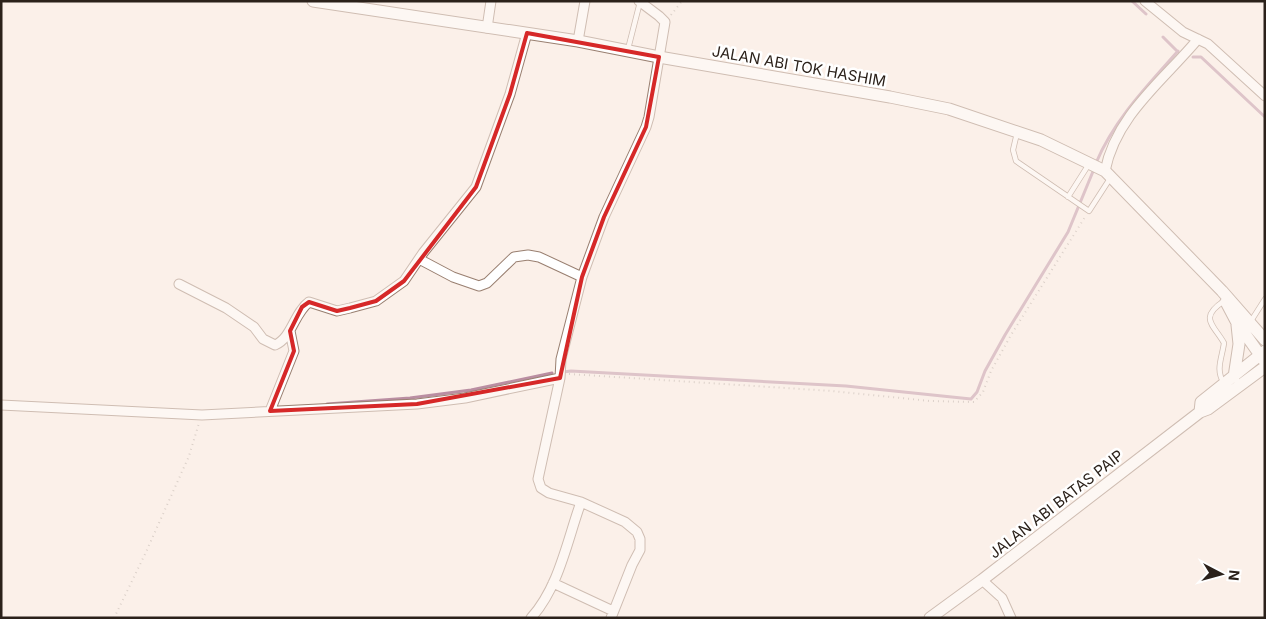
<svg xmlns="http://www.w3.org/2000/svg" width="1266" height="619" font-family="Inter,sans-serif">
  <rect width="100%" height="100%" fill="#fbf0e9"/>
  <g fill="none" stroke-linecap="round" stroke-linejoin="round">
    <path stroke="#ba8ea2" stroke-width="3" d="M1132 1 1146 14
      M1163 37 1178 52
      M1193 57H1201L1265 117
      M1096 163C1114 120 1147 86 1178 51
      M563 372 571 371 846 386 971 399 977 392 985 371 1005 335 1068 232 1094 169
      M327 404 410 398 471 390 552 373"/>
    <g stroke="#997f70" stroke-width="6">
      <path id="service" d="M628 49 640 2
        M1017 133 1013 150 1016 161 1089 211 1111 177
        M1068 197 1089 164
        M1251 321 1265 299
        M1224 383C1215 370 1222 358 1224 343 1214 325 1198 318 1224 301"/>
    </g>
    <g stroke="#997f70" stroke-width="11">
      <path id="minor" d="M1145 1 1183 32 1208 44 1265 96
        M487 28 491 1
        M578 41 585 1
        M1105 171C1116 115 1164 80 1198 39
        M419 259 453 277 479 286 487 283 514 257 528 255 539 257 582 277
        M179 284 226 308 254 327 263 339 275 345C292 338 294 313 309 302L337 311 350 308 376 301 404 281 423 253 476 187 510 94 527 33
        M1 405 202 415 417 404 465 398 560 378
        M270 411 294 351 290 331
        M982 580 1002 598 1011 618
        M553 583 613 611
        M531 618C559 587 567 541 581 502
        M611 618 632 565 640 550V539L637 532 625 522 581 502 549 493 541 488 538 479 560 378 561 359 582 277 604 217 646 127 649 117 665 22 659 16 639 1"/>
    </g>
    <g stroke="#997f70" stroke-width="13">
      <path id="secondary" d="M313 1 578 41 659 57 890 97 949 109 1041 140 1105 171 1222 291 1265 340
        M1226 302 1236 321 1265 362
        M1234 377 1239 344 1237 325
        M1200 412 1201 402 1265 351
        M930 618 982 580 1200 412 1208 409 1265 367"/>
    </g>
    <path stroke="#b5aaa3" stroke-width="2" stroke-dasharray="1 4" stroke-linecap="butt" d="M671 15 682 1
      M569 374 832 391 930 401 974 402 983 392 991 371 1011 335 1085 217
      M114 618 146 552 189 456 199 423"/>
    <use href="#service" stroke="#fff" stroke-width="4.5"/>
    <use href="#minor" stroke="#fff" stroke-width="9"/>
    <use href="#secondary" stroke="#fff" stroke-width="11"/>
  </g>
  <path d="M0 0H1266V619H0ZM527 33 659 57 646 127 604 217 582 277 560 378 417 404 270 411 294 351 290 331 302 307 309 302 337 311 350 308 376 301 404 281 476 187 510 94Z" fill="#fbf0e9" fill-opacity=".55" fill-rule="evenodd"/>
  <path fill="none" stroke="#d62828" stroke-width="4" stroke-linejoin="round" d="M527 33 659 57 646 127 604 217 582 277 560 378 417 404 270 411 294 351 290 331 302 307 309 302 337 311 350 308 376 301 404 281 476 187 510 94Z"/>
  <g text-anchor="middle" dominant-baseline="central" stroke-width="5" stroke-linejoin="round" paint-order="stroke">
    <g font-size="15" fill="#2b211a" stroke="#fff">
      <text transform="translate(799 66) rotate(10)">JALAN ABI TOK HASHIM</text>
      <text transform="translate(1056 504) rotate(-38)">JALAN ABI BATAS PAIP</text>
    </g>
  </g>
  <rect width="1266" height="619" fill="none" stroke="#2b211a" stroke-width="5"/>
  <g transform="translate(1221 574) rotate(96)" stroke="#ffffff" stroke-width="4" paint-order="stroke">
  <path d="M0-4L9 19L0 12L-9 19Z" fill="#2b211a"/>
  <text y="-8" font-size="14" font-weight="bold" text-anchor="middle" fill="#2b211a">N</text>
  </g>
</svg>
